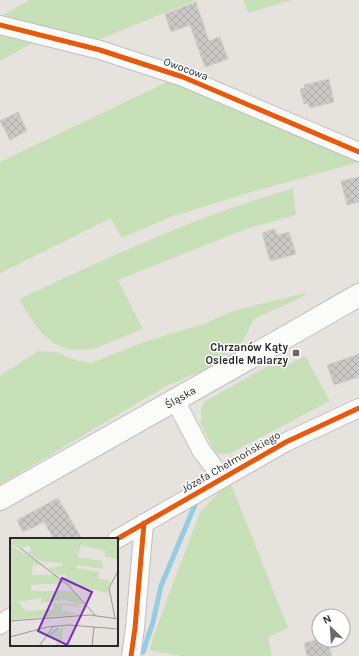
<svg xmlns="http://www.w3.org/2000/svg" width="359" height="656" font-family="Karla,sans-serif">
  <defs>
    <pattern id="building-cross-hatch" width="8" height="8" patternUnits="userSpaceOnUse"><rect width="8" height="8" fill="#cbc9c5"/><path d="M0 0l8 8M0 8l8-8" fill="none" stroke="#aeada9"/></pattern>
  </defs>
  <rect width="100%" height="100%" fill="#e6e3de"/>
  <path fill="#c7e0b8" d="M29 0H196L98 40 0 17Z
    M243 0H292L248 13Z
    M0 30 38 40 0 61Z
    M171 80 359 159V162L245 194 170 217 122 238 111 218 0 273V162Z
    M293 188 296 215 246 229 118 280 143 329C131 334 120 338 108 343 103 345 97 348 91 349 52 356 36 328 19 299 109 257 197 216 293 188Z
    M309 292 296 300 254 319 240 347 212 362 211 367 166 386 0 485V376L38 351 57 352 71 359 91 363 144 342 206 323 233 311Z
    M305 356 330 401 229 454H216L200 423 202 418C200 411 201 408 204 402L259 371 279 358 283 367Z
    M230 481 288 628 268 637 272 656H180L150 650 153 637 200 512Z"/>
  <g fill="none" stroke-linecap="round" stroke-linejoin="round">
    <path stroke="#94cce4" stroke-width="5" d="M143 652 153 622 161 586 197 500"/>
  </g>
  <path fill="url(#building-cross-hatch)" stroke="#d1ceca" d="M196 2 209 41 220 37 228 59 205 67 190 25 171 32 165 14Z
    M329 79 334 102 310 108 308 103 304 104 300 89 305 88 304 85Z
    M18 112 27 131 10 140 0 121Z
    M359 177V202L347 205 341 181Z
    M275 229 277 235 289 232 296 254 270 261 262 233Z
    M359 354V377L334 385 327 365Z
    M58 498 82 539H54L44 522 23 532 17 520Z
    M316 640H327L332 656H307L304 643Z"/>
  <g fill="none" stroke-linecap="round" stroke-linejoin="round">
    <g stroke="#c0bfbf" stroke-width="20">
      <path id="street" d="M0 25 100 50 183 77 359 152
        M175 400 201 450 222 478
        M117 539 286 442 359 408
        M0 625 11 617
        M131 656 135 628 144 523"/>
    </g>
    <g stroke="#c0bfbf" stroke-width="24">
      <g id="secondary">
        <path id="s1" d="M0 499 244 361 359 295"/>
      </g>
    </g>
    <use href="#street" stroke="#fbfbfa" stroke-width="18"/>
    <use href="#secondary" stroke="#fbfbfa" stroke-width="22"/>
    <g stroke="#fff" stroke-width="8">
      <path id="cycleway" d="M0 25 100 50 183 77 359 152
        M117 539 286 442 359 408
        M131 656 135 628 144 523"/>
    </g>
    <use href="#cycleway" stroke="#e8590c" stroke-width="5"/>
  </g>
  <rect fill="#6a6968" stroke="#fff" stroke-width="1.5" x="292" y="349" width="8" height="8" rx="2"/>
  <g text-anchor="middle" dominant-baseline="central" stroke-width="3" stroke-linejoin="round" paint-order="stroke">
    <g font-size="11" fill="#282828" stroke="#fff">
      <text transform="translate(186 69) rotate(20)">Owocowa</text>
      <text stroke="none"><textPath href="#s1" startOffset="207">Śląska</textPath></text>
      <text transform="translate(231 462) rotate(-30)">Józefa Chełmońskiego</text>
    </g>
    <g font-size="11" font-weight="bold" fill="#282828" stroke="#fff" text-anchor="end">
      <text x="288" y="347">Chrzanów Kąty<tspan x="288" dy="13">Osiedle Malarzy</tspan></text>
    </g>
  </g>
  <g transform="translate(10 538)">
    <rect width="108" height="108" fill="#e6e3de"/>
    <path d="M0 0H108V22L94 18 95 13 71 7 67 19 92 23 93 31 67 27 66 30 90 34 88 40 101 43 98 48 99 55 59 47 52 41H56V37H47L38 30 52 28V25L30 23 18 14 21 13 20 8 9 10 0 6ZM0 7 33 27H23L22 37H45L54 45 21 47V53H63L76 67 53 62 31 65V60L8 64 16 73 44 71 43 65 69 66 68 69 52 67V72L44 71 66 75 59 77 0 82ZM53 88 52 102 49 108H45L47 103 40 98Z" fill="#c7e0b8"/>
    <path fill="none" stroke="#94cce4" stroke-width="2" d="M39 98 48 90"/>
    <path fill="none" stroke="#9a9895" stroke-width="1" d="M10 10 59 48 85 77M105 80 99 50 108 33M0 83 80 77 108 81M0 99 37 89 59 87 108 91M29 108 44 88M82 108 84 89"/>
    <path fill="#7b2cbf" fill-opacity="0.15" stroke="#7b2cbf" stroke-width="2" d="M52 40 82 54 57 107 28 93Z"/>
    <rect width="108" height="108" fill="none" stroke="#282828" stroke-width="2"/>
  </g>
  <g transform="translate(331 628) rotate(335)"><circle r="19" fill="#ffffff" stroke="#a9a9a9"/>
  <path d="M0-3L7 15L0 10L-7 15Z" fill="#6a6968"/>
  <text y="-6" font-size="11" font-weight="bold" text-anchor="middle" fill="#282828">N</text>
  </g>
</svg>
